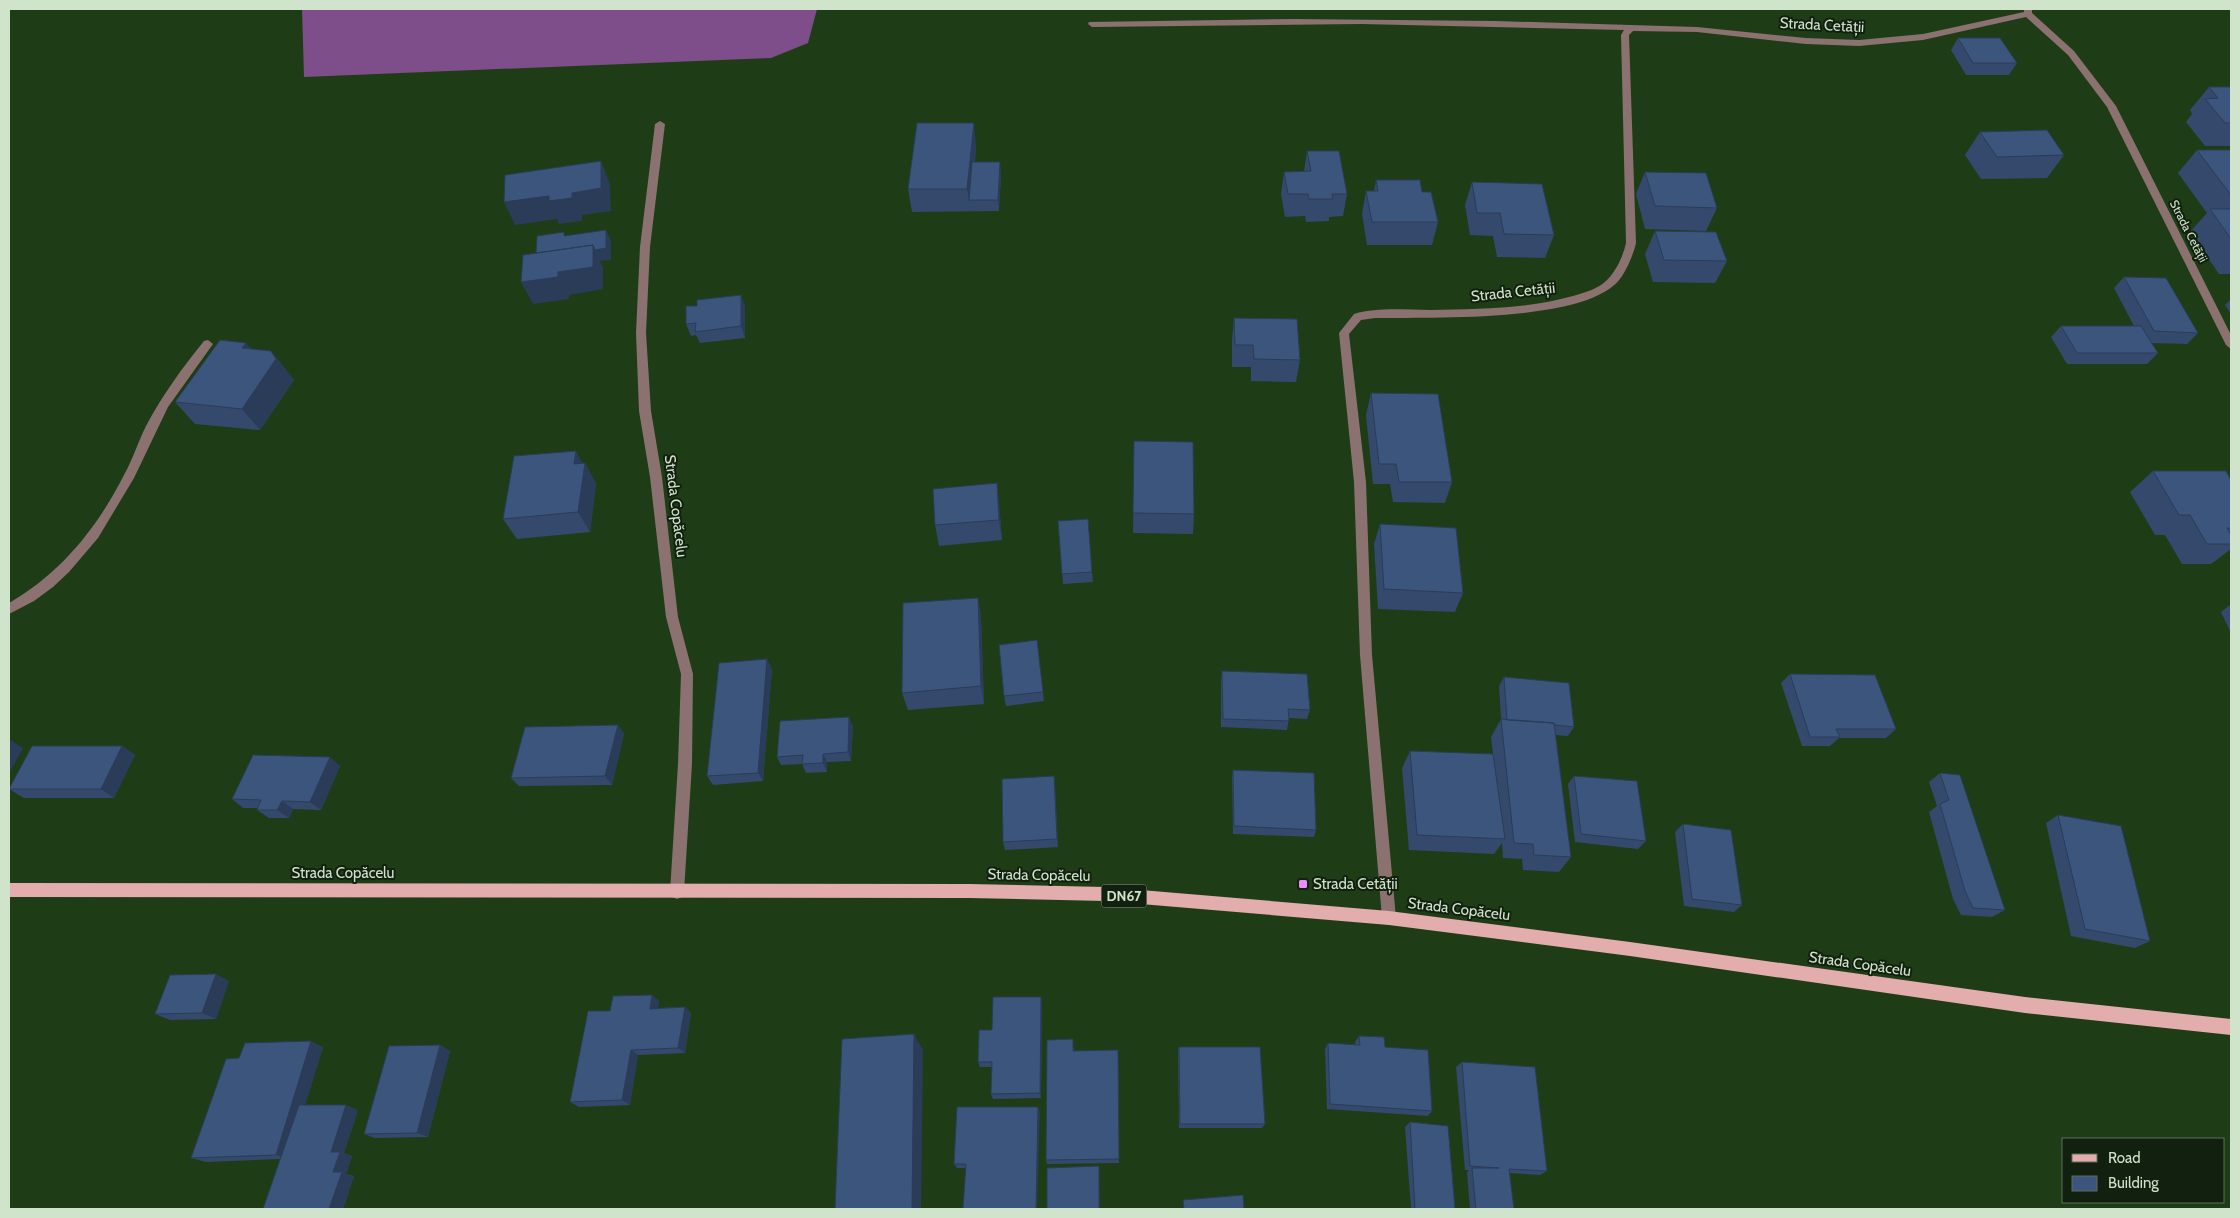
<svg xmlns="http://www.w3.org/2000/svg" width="2240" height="1218" font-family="Cabin,sans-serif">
  <rect width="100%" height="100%" fill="#1e3d16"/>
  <path fill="#7d4e89" d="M302 9H817L808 43 771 58 304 77Z"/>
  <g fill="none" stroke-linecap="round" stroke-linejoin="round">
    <path fill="#8b7170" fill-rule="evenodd" d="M2024 9H2032V13L2074 51 2116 106 2231 335V349L2226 345 2107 107 2068 55 2026 17 1923 40 1859 46 1806 44 1697 32 1633 31 1629 35 1636 243C1633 256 1624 278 1613 286 1570 322 1432 317 1375 318L1361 320 1349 334 1366 482 1372 655 1396 918 1394 923 1389 925 1384 923 1382 918 1360 655 1354 482 1339 333 1354 314C1378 307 1405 310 1430 310 1478 309 1527 309 1573 296 1584 293 1600 288 1607 280 1617 270 1623 256 1626 243L1621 35 1624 30 1361 24 1092 27 1088 24 1089 22 1294 19 1496 21 1697 27 1806 38 1859 40 1923 34 2024 12Z
      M660 121 665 124 650 247 646 333 651 411 662 477 678 617 693 674 692 764 684 892 682 897 677 899 672 897 670 892 678 764 681 674 666 617 650 477 639 411 636 333 640 247 655 124Z
      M208 340 213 344 168 407 134 478 98 538 69 572 53 587 34 601 9 614V603C61 573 97 528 124 475 133 459 138 442 146 426 162 396 182 368 204 341Z"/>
    <path fill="#e2adac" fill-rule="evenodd" d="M9 883 969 884 1105 887 1389 911 1630 942 2025 997 2231 1019V1035L2025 1013 1630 956 1389 925 1105 901 969 898 9 897Z"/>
  </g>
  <path fill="#34496c" d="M1756 9H1785L1756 10Z
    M1958 38 2017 63 2009 75H1966L1951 50Z
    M2209 87H2231V146H2205L2186 122 2192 114 2190 110Z
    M1980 132 2064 155 2047 178 1981 179 1965 155Z
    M976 146 975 162 1001 174 999 211 912 212 908 189Z
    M2197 150H2231V274H2219L2190 232 2207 213 2178 173Z
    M1307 151 1347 194 1343 216 1329 217V221L1306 222 1305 216 1285 217 1281 194 1284 172 1304 171Z
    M1645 172 1717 208 1706 231 1645 229 1636 194Z
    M1376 180 1422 192 1438 222 1432 245H1367L1362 214 1366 191H1374Z
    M1472 182 1554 235 1545 258 1497 257 1493 236 1470 235 1465 205Z
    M1655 231 1727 261 1715 283 1653 282 1645 254Z
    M2124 277 2198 333 2187 344 2151 343 2158 353 2147 364H2067L2051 337 2061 326H2134L2114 288Z
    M2231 299V314L2225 305Z
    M745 306V338L700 343 696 335 691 336 686 324Z
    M1234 318 1300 360 1296 382 1251 381V367H1232V340Z
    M252 349 271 351 294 380 260 430 195 424 175 402Z
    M1371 393 1452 482 1445 503 1393 502 1390 484H1373L1366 415Z
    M1134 441 1194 514 1193 534 1133 533Z
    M583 463H585L596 484 590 532 517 539 503 519Z
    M2153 471 2231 480V549L2211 564H2182L2165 535H2155L2130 492Z
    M997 483 999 504 1002 540 939 546 935 525Z
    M1058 521 1092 572 1093 582 1063 584Z
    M1380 524 1463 593 1455 612 1378 609 1374 544Z
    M978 598 981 617 984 704 908 710 902 693Z
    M2231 604V633L2221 612Z
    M1037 640 1044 701 1006 706 1004 696Z
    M772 669 763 781 713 785 707 776Z
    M1222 671 1310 710 1307 719 1289 718 1287 730 1221 727V680Z
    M1790 674 1896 729 1886 738H1839L1830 746H1802L1781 683Z
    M1504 677 1574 727 1568 736 1555 735 1571 857 1559 872 1523 870 1522 859 1503 858 1502 843 1494 854 1409 850 1402 768 1410 751 1493 754 1491 737 1501 719 1499 686Z
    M618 725 624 734 612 785 519 786 511 778Z
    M853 726 851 761 827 762V772L806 773 802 764 781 765 777 757Z
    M122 746 135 755 114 798H24L9 789Z
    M340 766 321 810 293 809 289 818H269L257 810 258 808H243L232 799Z
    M1233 770 1316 830 1314 837 1233 834 1232 778Z
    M1940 773 2005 910 1992 917 1961 915 1953 899 1929 812 1937 806 1929 782Z
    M1574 776 1646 841 1638 849 1575 842 1568 784Z
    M1055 785 1058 847 1005 850 1003 842Z
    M2058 815 2150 941 2135 948 2071 936 2046 823Z
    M1683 824 1742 905 1734 912 1684 906 1675 832Z
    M229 981 216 1019 170 1020 155 1014Z
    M652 995 659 1001 658 1008 685 1007 691 1013 685 1053 638 1055 630 1105 579 1107 570 1102 610 1011Z
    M1042 1003 1041 1098 993 1099 991 1094 992 1067H980L978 1062 992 1030Z
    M1359 1036 1385 1047 1432 1111 1428 1116 1327 1109 1325 1049 1328 1043 1355 1045V1042Z
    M440 1045 450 1051 428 1137 375 1138 364 1134Z
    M1074 1045V1051L1118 1050 1119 1163 1047 1164 1046 1160Z
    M323 1047 305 1105 358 1110 344 1153 352 1156 346 1174 354 1176 343 1209H263L280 1159 206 1162 191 1158 239 1058Z
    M1179 1047 1265 1124 1262 1128H1179L1178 1052Z
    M1462 1062 1547 1171 1540 1175 1509 1173 1514 1209H1470L1467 1172 1469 1170H1465L1456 1067Z
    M1040 1112 965 1168H957L954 1164Z
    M1410 1122 1455 1209H1411L1405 1127Z"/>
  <path fill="#2a3c58" d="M974 123 976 146 971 200H969L967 189Z
    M601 161 610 184 611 211 582 215V221L559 224 557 219 515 225 504 202 572 193Z
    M1000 162 1001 174 999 211 998 200Z
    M606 230 611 241V260L600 261 603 268V289L569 295V299L533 304 521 282 558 272 593 245Z
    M741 295 745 306V338L741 326Z
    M246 343 264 364 242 348Z
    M271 351 294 380 260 430 242 409Z
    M576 451 584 466 585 463 596 484 590 532 578 512 574 464Z
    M997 483 999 504 1002 540 999 520Z
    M978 598 981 617 984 704 981 686Z
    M767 659 772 669 763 781 758 773Z
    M849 717 853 726 851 761 848 752Z
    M618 725 624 734 612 785 605 776Z
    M9 739 23 748 9 774Z
    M122 746 135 755 114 798 101 789Z
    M823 754 827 762V772L823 763Z
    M330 757 340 766 321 810 310 802Z
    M1054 776 1055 785 1058 847 1057 839Z
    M282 801 293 809 289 818 277 810Z
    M216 974 229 981 216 1019 202 1013Z
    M652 995 659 1001 657 1015 650 1009Z
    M1041 997 1042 1003 1041 1098 1040 1093Z
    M685 1007 691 1013 685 1053 678 1048Z
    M914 1034 923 1050 921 1209H912Z
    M311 1041 323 1047 289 1159 276 1155Z
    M440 1045 450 1051 428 1137 417 1133Z
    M631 1050 638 1055 630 1105 622 1100Z
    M346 1105 358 1110 344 1153 352 1156 346 1174 354 1176 343 1209H329L333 1172 331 1152Z
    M1038 1107 1040 1112 1037 1209H1036Z
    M1099 1166V1174L1100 1209H1099Z"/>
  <path fill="#3c557d" stroke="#2a3c58" d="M1958 38H2000L2017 63H1973Z
    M2209 87H2231V123H2225L2205 99 2218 98Z
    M917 123H974L967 189H908Z
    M2047 130 2064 155 1997 157 1980 132Z
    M2197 150H2231V195Z
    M1307 151H1339L1347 194H1332L1333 199H1309L1308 194H1288L1284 172 1311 171Z
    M601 161V188L572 193V198L549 201V196L504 202 505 175Z
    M972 162H1000L998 200H969Z
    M1645 172 1706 173 1717 208 1655 206Z
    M1376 180H1420L1422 192H1431L1438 222H1372L1366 191H1378Z
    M1472 182 1542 184 1554 235 1504 234 1500 213H1477Z
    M2210 209H2231V239Z
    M606 230V248L595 250 593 245 536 253 537 236 564 232V236Z
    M1655 231 1716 232 1727 261 1664 260Z
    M593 245V267L558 272V277L521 282 523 255Z
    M2124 277 2166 278 2198 333 2154 331Z
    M741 295V326L695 332 696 323 686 324V306H697V300Z
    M1234 318 1297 319 1300 360 1254 359 1253 345H1235Z
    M2061 326H2141L2158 353H2077Z
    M220 340 246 343 242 348 271 351 276 359 242 409 175 402Z
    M1371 393 1438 394 1452 482H1399L1396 464H1379Z
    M1134 441 1193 442 1194 514 1133 513Z
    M576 451 574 464 585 463 578 512 503 519 514 456Z
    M2153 471H2226L2231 480V528H2227L2231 535V544H2207L2190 515H2179Z
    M997 483 999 520 935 525 933 489Z
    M1088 519 1092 572 1062 574 1058 521Z
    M1380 524 1456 528 1463 593 1384 589Z
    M978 598 981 686 902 693 903 603Z
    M1037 640 1043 692 1004 696 999 645Z
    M767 659 758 773 707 776 719 663Z
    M1222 671 1307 674 1310 710 1288 709 1289 721 1223 719Z
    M1790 674 1875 675 1896 729H1836L1840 737H1810Z
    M1504 677 1569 683 1574 727 1554 725V723L1507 720Z
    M849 717 848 752 823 754V763L802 764 803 755 777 757 780 721Z
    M1501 719 1554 723 1571 857 1534 855 1533 844 1514 843Z
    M618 725 605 776 511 778 525 727Z
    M32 746H122L101 789H9Z
    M1410 751 1493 754 1505 839 1417 835Z
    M253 755 330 757 310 802 282 801 277 810H257L261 800 232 799Z
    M1233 770 1314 773 1316 830 1234 826Z
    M1940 773 1960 775 2005 910 1973 908 1965 891 1940 804 1949 800Z
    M1054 776 1057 839 1003 842 1002 779Z
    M1574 776 1637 781 1646 841 1581 834Z
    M2058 815 2121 826 2150 941 2085 929Z
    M1683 824 1731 830 1742 905 1692 899Z
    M216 974 202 1013 155 1014 170 975Z
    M652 995 650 1009 685 1007 678 1048 631 1050 622 1100 570 1102 588 1011H610L613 996Z
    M993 997H1041L1040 1093 991 1094 992 1062H978L979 1030H992Z
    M914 1034 912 1209H835L842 1039Z
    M1359 1036 1384 1037 1385 1047 1428 1050 1432 1111 1330 1104 1328 1043 1360 1045Z
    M1073 1039V1051L1118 1050 1119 1159 1046 1160 1047 1040Z
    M311 1041 276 1155 191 1158 226 1059 239 1058 245 1043Z
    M440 1045 417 1133 364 1134 389 1046Z
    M1179 1047H1260L1265 1124H1180Z
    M1462 1062 1535 1067 1547 1171 1509 1169 1514 1209H1476L1472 1168H1499L1470 1166Z
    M299 1105H346L331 1152H340L333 1172H342L329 1209H263Z
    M957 1107H1038L1036 1209H963L966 1164H954Z
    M1410 1122 1448 1126 1455 1209H1415Z
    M1099 1166V1209H1047V1168Z
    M1243 1195 1244 1209H1184L1183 1200Z"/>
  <rect fill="#e98efe" stroke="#12200f" stroke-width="2" x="1298" y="879" width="10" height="10" rx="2.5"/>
  <g text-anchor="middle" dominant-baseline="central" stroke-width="4" stroke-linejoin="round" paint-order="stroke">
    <g font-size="12" fill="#d0e3cb" stroke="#12200f">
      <text transform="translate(2189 231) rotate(63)">Strada Cetății</text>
    </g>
    <rect fill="#12200f" stroke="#97a893" stroke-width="1" x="1101.5" y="884.5" width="45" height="23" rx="4"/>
    <g font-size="14" font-weight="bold" fill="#d0e3cb">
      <text x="1124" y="896">DN67</text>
    </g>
    <g font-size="15" fill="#d0e3cb" stroke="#12200f">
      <text transform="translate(1822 25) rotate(3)">Strada Cetății</text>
      <text transform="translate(1513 292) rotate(-6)">Strada Cetății</text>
      <text transform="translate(676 506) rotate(83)">Strada Copăcelu</text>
      <text x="343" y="873">Strada Copăcelu</text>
      <text transform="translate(1039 875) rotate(1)">Strada Copăcelu</text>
      <text transform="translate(1459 909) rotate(7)">Strada Copăcelu</text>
      <text transform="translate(1860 964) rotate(8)">Strada Copăcelu</text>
    </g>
    <g font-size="15" fill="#d0e3cb" stroke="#12200f" text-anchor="start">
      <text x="1313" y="884">Strada Cetății</text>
    </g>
  </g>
  <rect width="2240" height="1218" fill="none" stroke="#d0e3cb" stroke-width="20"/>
  <rect x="2062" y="1138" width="162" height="65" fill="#12200f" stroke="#5e6e5a"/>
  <rect x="2072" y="1154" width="25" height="8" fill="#e2adac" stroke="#5e6e5a"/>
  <text x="2108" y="1163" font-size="15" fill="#d0e3cb">Road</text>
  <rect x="2072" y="1176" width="25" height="15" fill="#3c557d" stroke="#5e6e5a"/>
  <text x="2108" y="1188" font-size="15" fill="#d0e3cb">Building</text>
</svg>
